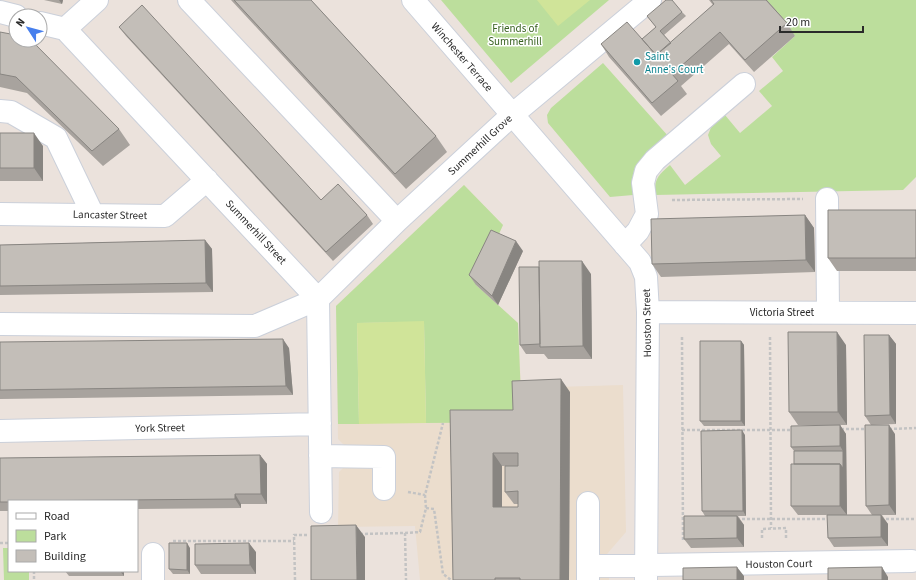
<svg xmlns="http://www.w3.org/2000/svg" width="916" height="580" font-family="'Source Sans 3',sans-serif">
  <rect width="100%" height="100%" fill="#ebe2dc"/>
  <path fill="#ebddcd" d="M464 185 503 225 476 285 518 323 521 388 623 385 626 532 607 554 609 580H420L415 526 338 527 339 472 345 466V446L338 439 336 306Z"/>
  <path fill="#bcde9c" d="M441 0H609L511 83Z
    M767 0H916V177L903 190 655 195C654 180 658 175 670 165L685 185 721 156 711 144 708 135 712 125 725 115 740 133 772 106 759 91 783 71 772 57 795 36 765 1Z
    M603 63 669 137 632 184 633 195 610 197 548 123 547 115 551 108Z
    M464 185 503 225 476 285 518 323 522 422 426 423 424 322 357 323 359 424H338L336 306Z
    M3 548H9V571H29V580H4Z"/>
  <path fill="#d0e499" d="M537 0H590L558 26Z
    M424 321 426 423 359 424 357 323Z"/>
  <g fill="none" stroke-linecap="round" stroke-linejoin="round">
    <g stroke="#cbd0da" stroke-width="24">
      <path id="minor" d="M189 0 397 221
        M413 0 640 262 646 277 648 312 646 580
        M0 12 16 16
        M40 23 65 29 318 299 321 512
        M65 29 97 0
        M0 111 11 112 56 138 93 215
        M827 199 828 312
        M0 214 165 216 207 180
        M625 245 638 231 647 214 643 183 646 171 655 160 744 84
        M648 312 916 313
        M0 324 255 326 318 299 397 221 512 115 650 0
        M0 431 320 424
        M320 456 384 457V489
        M153 554V580
        M588 566 912 561
        M588 580V503"/>
    </g>
    <path stroke="#c3c3c3" stroke-width="2.5" stroke-dasharray="3 2" stroke-linecap="butt" d="M672 200 803 199
      M682 337 683 540
      M770 337 771 528
      M841 429H868
      M889 429 916 428
      M682 430H794
      M408 492 425 495
      M426 508 434 509 443 574 451 580
      M737 519H830
      M881 519H916
      M405 533 420 532 426 508 425 495 443 423
      M360 534 405 533 406 580
      M762 538V529L786 528V538
      M173 541H294
      M0 543H9
      M34 571V580
      M295 580 294 535H309"/>
    <use href="#minor" stroke="#fff" stroke-width="22"/>
  </g>
  <path fill="#a8a39e" fill-rule="evenodd" d="M44 0H63L62 4Z
    M231 0H311L436 136 447 152 406 189Z
    M709 0H767L787 23 795 36 754 72 729 44 681 86 687 94 661 116 609 57 601 44 642 39 656 27 647 16 682 12 686 16 664 35 671 43 713 5Z
    M119 27 321 200 367 215 373 224 333 261 126 36Z
    M0 32 119 129 130 145 103 166 27 93 0 87Z
    M0 133 43 146V181H0Z
    M916 210V271H837L828 258Z
    M805 215 814 228 815 272 661 277 652 264Z
    M205 240 212 249 213 292 0 295V245Z
    M523 251 498 305 476 285 469 275Z
    M591 274 592 359H548L544 354H526L520 345Z
    M889 335 896 344V424L871 425 865 416Z
    M741 341 744 345 745 426H704L700 421Z
    M0 342 289 348 293 395 0 399Z
    M846 345 847 425H798L789 412Z
    M570 392 569 580H453L450 410H513ZM502 466H518L505 492 514 504H518V507H502Z
    M840 425 846 434 847 515H872L866 506 895 434 896 515H882L888 524V546L834 547 828 538 827 515H798L791 506 794 464V451L791 447Z
    M745 435 746 516H738L744 525V547L691 548 684 539 705 516 702 511Z
    M260 455 267 464V504H241V508L137 509V501H9V511H0V458Z
    M190 548V574H173L169 569Z
    M256 552V574H201L195 565Z
    M65 571H124V576H69Z"/>
  <path fill="#888581" d="M59 0H63L62 4Z
    M34 133 43 146V181L34 168Z
    M805 215 814 228 815 272 806 260Z
    M205 240 212 249 213 292 206 283Z
    M516 241 523 251 498 305 492 296Z
    M582 261 591 274 592 359 583 346Z
    M837 332 846 345 847 425 838 412Z
    M889 335 896 344V424L890 415Z
    M283 339 289 348 293 395 286 386Z
    M741 341 744 345 745 426 741 421Z
    M561 379 570 392 569 580H560Z
    M840 425 846 434 847 515 840 506V464L843 451 840 446Z
    M889 425 895 434 896 515 889 505Z
    M742 430 745 435 746 516 743 511Z
    M493 453 502 466V520L493 507Z
    M260 455 267 464V504L261 494Z
    M235 494 241 504V508L235 499Z
    M881 515 888 524V546L881 537Z
    M737 516 744 525V547L737 538Z
    M356 525 365 537V580H357Z
    M187 543 190 548V574L187 570Z
    M249 543 256 552V574L250 565Z
    M737 567 744 576V580H737Z
    M882 567 888 577V580H882Z
    M120 571H124V576Z"/>
  <path fill="#c3beb8" stroke="#888581" fill-rule="evenodd" d="M234 0H311L436 136 395 174Z
    M666 0H672L682 12 660 31 671 43 656 55 642 39 656 27 647 16Z
    M711 0H766L787 23 745 60 720 32 672 74 678 81 652 103 601 44 627 22 656 55 714 4Z
    M142 5 321 200 338 184 367 215 326 252 119 27Z
    M0 32 16 35V40H31L119 129 92 151 16 77 0 74Z
    M0 133H34V168H0Z
    M828 210H916V258H828Z
    M805 215 806 260 652 264 651 219Z
    M491 230 516 241 492 296 469 275Z
    M205 240 206 283 0 286V245Z
    M539 261H582L583 346 540 347Z
    M519 267H539L540 344 520 345Z
    M788 332H837L838 412H789Z
    M864 335H889L890 415 865 416Z
    M283 339 286 386 0 390V342Z
    M700 341H741V421H700Z
    M561 379 560 580H520V578H495V580H453L450 410H513L512 381ZM493 453H518V466H505V492L518 491V507H493Z
    M840 425V446L791 447V426Z
    M865 425H889V505L866 506Z
    M742 430 743 511H702L701 431Z
    M794 451H843V468L840 464H794Z
    M260 455 261 494H235V499L9 501V502H0V458Z
    M791 464H840V506H791Z
    M827 515H881V537L828 538Z
    M684 516H737V538L684 539Z
    M356 525 357 580H311V526Z
    M169 543H187V570L169 569Z
    M249 543 250 565H195V544Z
    M737 567V580H683V568Z
    M882 567V580H828V568Z"/>
  <circle fill="#0f9aa8" stroke="#fff" stroke-width="1.5" cx="637" cy="62" r="4"/>
  <g text-anchor="middle" dominant-baseline="central" stroke-width="3" stroke-linejoin="round" paint-order="stroke">
    <g font-size="11" fill="#37611f" stroke="#fff">
      <text x="515" y="28">Friends of<tspan x="515" dy="13">Summerhill</tspan></text>
    </g>
    <g font-size="11" fill="#0d838f" stroke="#fff" text-anchor="start">
      <text x="645" y="56">Saint<tspan x="645" dy="13">Anne's Court</tspan></text>
    </g>
    <g font-size="11" fill="#2a2a2a" stroke="#fff">
      <text transform="translate(462 57) rotate(49)">Winchester Terrace</text>
      <text transform="translate(480 145) rotate(-43)">Summerhill Grove</text>
      <text transform="translate(110 215) rotate(1)">Lancaster Street</text>
      <text transform="translate(256 232) rotate(47)">Summerhill Street</text>
      <text x="782" y="312">Victoria Street</text>
      <text transform="translate(647 323) rotate(-91)">Houston Street</text>
      <text transform="translate(160 428) rotate(-1)">York Street</text>
      <text transform="translate(779 564) rotate(-1)">Houston Court</text>
    </g>
  </g>
  <rect x="8" y="500" width="130" height="72" fill="#ffffff" stroke="#aaaaaa"/>
  <rect x="16" y="513" width="20" height="6" fill="#ffffff" stroke="#aaaaaa"/>
  <text x="44" y="520" font-size="12" fill="#2a2a2a">Road</text>
  <rect x="16" y="530" width="20" height="12" fill="#bcde9c" stroke="#aaaaaa"/>
  <text x="44" y="540" font-size="12" fill="#2a2a2a">Park</text>
  <rect x="16" y="550" width="20" height="12" fill="#c3beb8" stroke="#aaaaaa"/>
  <text x="44" y="560" font-size="12" fill="#2a2a2a">Building</text>
  <g transform="translate(28 28) rotate(306)"><circle r="19" fill="#ffffff" stroke="#aaaaaa"/>
  <path d="M0-3L7 15L0 10L-7 15Z" fill="#477fed"/>
  <text y="-6" font-size="11" font-weight="bold" text-anchor="middle" fill="#2a2a2a">N</text>
  </g>
  <path d="M780 26v6h83v-6" fill="none" stroke="#2a2a2a" stroke-width="2"/>
  <text x="786" y="26" font-size="12" fill="#2a2a2a" stroke="#ffffff" stroke-width="3" paint-order="stroke">20 m</text>
</svg>
